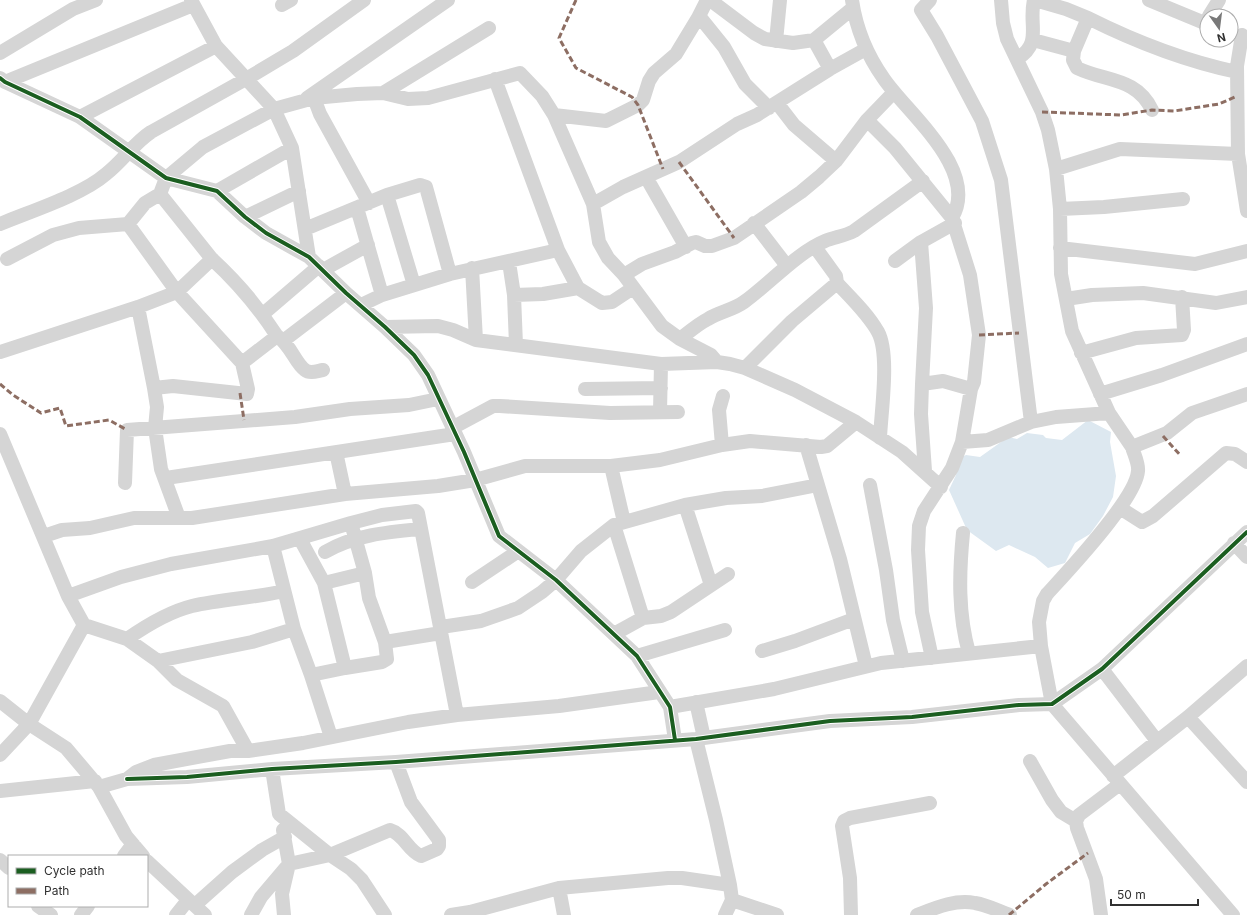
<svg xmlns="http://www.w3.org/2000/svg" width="1247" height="915" font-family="Inter,sans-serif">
  <rect width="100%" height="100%" fill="#fff"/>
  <path fill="#dde8f0" d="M1088 420 1111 432 1110 442 1116 476 1113 497 1103 516 1090 534 1075 543 1065 563 1048 568 1035 557 1009 545 996 551 967 530 949 490 956 475 958 459 966 455 980 457 1008 437 1017 439 1027 433 1043 435 1046 438 1062 440Z"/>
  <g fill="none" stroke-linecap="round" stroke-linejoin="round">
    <path stroke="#d5d5d5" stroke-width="14" d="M191 0 216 46 274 109 292 148 309 257
      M710 0 754 33 765 39 793 43 814 40 853 8
      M852 0C856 28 867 55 884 79 908 114 980 170 952 218L970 275 979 335 974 382 971 389 962 442 952 468 924 511 919 526 918 550 922 612 932 658
      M930 0 921 10 937 36 982 121 1001 180 1031 422
      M1001 0 1003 23 1007 39 1042 112 1048 130 1056 169 1060 209 1061 274 1072 331 1109 413
      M1035 0 1066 9 1088 18 1074 51
      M1149 0 1207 24
      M282 5 291 0
      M699 16 724 47 745 84 769 108
      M1209 16 1219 0
      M1088 18C1136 42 1185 61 1237 72
      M1242 35 1237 66 1238 154 1247 211
      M814 40 830 69
      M1033 40 1074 51 1073 60 1077 68C1106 82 1136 77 1152 110
      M776 41 780 0
      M0 53 73 9 96 0
      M1017 59C1043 43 1028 25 1034 0
      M0 78 5 82 80 117 166 178 217 191 245 217 266 233 309 257 346 293 385 327 414 355 428 375 464 452 499 536 556 580 637 656 670 707 675 740
      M495 79 558 250 578 288 602 303 612 302 633 288
      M5 82 193 5
      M383 93 489 28
      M307 98 448 0
      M314 98 320 114 369 203
      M777 103 794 125 836 161
      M554 115 606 121 638 105 643 100 649 81 654 73 676 54 699 16 707 0
      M80 117 216 46
      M867 120 895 148 952 218
      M1056 169 1120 149 1238 154
      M646 177 686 247
      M217 191 292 148
      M160 194 212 259
      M387 195 414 285
      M593 204 623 187 679 162 737 124 757 115 830 69 866 49
      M357 208 382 295
      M1060 209 1104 207 1183 199
      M245 217 299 191
      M754 223 787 266
      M0 224C31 211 82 195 106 174 123 161 134 143 151 132L246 79 293 51 364 0
      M128 224 177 292 242 363
      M305 229 387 195 420 185 426 187 450 274 382 295 361 305
      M921 242 926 308 922 384
      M1060 248 1195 264 1247 251
      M7 259 53 235 79 228 128 224 145 203 160 194 166 178 203 147 274 109 314 98 357 94 383 93 408 99 428 98 520 73 542 96 554 115 593 204 599 242 608 258 624 275 662 326 680 339 711 355 717 362
      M895 261 921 242 955 223
      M509 262 514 295 516 345
      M472 268 476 340
      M323 270 368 245
      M450 274 558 250
      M624 275 642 264 675 252 692 243 696 242 705 246H712L734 238 801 192 819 177 836 161 867 120 894 92
      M837 283C851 298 868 314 878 332 890 354 881 412 880 438
      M514 295 543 294 578 288
      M1066 299 1092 295 1143 293 1216 303 1247 297
      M138 307 154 388
      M263 314 319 266
      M385 327 438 326 453 330 476 340 661 364 717 362 730 364 745 368 795 390 856 422
      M277 336C291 345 295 363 305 370 310 374 317 371 323 370
      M680 339C689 332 698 324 708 319 719 312 733 310 744 302 769 284 798 252 825 241 835 237 845 236 854 231L923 181
      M283 341 346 293
      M0 352 138 307 177 292 212 259C237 282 259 308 277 336L242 363 248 389 247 394 173 386 154 388 157 407 155 428 161 469 179 518
      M1081 353 1136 338 1182 335 1184 330 1182 297
      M745 368 792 321 837 283 836 276 815 247
      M585 389 661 388
      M1100 394 1162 375 1247 344
      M660 412 661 364
      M452 428 493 406H500L610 413 678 412
      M0 434 68 596 84 625 127 639 158 661 177 680 223 706 248 751
      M962 442 988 440 1031 422 1056 417 1109 413 1132 447 1167 433 1192 413 1247 394
      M722 445 719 410 723 396
      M806 445 840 559 866 666
      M1132 447C1134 454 1139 464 1138 471 1136 499 1068 571 1047 594L1043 601 1039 622 1041 646 1052 704 1233 915
      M336 452 345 494
      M611 466 624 522
      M925 471 921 414 922 384 943 381 971 389
      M166 478 455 434
      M125 483 127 430 295 417 350 409 409 405 438 399
      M870 485 886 570 893 620 903 661
      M685 505 711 585
      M1120 508 1142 522 1153 516 1226 453 1235 454 1247 462
      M614 525 643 618
      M963 533C959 574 958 614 969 653
      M44 536 62 530 90 528 134 518H192L345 494 438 486 475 480 525 466H611L660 460 722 445 750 441 821 447 827 446 856 422 902 452 941 487
      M300 539 324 583 345 668
      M1234 543 1247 557
      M273 546 294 629 311 675 331 737
      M325 552C354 535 388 532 420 529
      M472 582 517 552
      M324 583 365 573
      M68 596 121 577 171 564 273 546 351 523 382 515 416 511 418 513 457 715
      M441 627 481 621 518 608 542 592 556 580 581 551 614 525 685 505 726 498 762 496 818 485
      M614 634 643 618 661 616 671 612 728 574
      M127 639C147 625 168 612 192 606 222 599 254 598 284 591
      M385 642 441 633
      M762 651 795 641 854 619
      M637 656 725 630
      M158 661 252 642 294 629
      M1102 669 1157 741
      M311 675 345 668 382 662 387 659 385 642 369 598 365 573 351 523
      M0 701 29 724 66 748 99 787 126 836 143 856
      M696 702 704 738
      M670 707 774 689 881 663 1041 646
      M1188 717 1247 782
      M696 739 716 820 730 885
      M0 755 29 724 84 625
      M1030 761 1052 800 1061 812 1076 821
      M272 769 279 814 330 855 351 869 362 880 385 915
      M1113 776 1188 717 1247 666
      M127 779 187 777 272 769 396 762 696 739 830 721 912 717 1019 705 1052 704 1102 669 1247 532
      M99 787 127 779 136 772 154 765 230 751H248L303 743 408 722 457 715 559 706 659 692
      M0 791 95 781
      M283 830 289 864 282 894 284 915
      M124 856 133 844
      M0 860 9 868
      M147 861 205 915
      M559 888 564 915
      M195 905 232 872 262 850 285 837
      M38 906 51 915
      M81 915 88 906
      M176 915 188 900
      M251 915 261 897 289 864 330 855 390 830C404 834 408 851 421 856L437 849 439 846V840L411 802 396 762
      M451 915 470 912 559 888 668 878H682L730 885 732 900 777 915
      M725 915 732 900
      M851 915 850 878 842 826 844 821 850 818 930 803
      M917 915C935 908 955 899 975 903 987 905 999 911 1010 915
      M1101 915 1096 879 1077 828 1076 821 1079 815 1120 784"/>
    <path stroke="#8d6e63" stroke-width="3" stroke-dasharray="6 3" stroke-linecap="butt" d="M576 0 559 38 576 68 632 97 638 105 663 169
      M1042 112 1121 115 1152 110 1174 111 1219 104 1237 96
      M679 162 734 238
      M979 335 1019 333
      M0 384 13 395 41 413 60 408 66 426 109 420 127 430
      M240 393 244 420
      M1163 436 1181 456
      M1009 915 1046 884 1088 853"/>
    <g stroke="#fff" stroke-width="6">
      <path id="cycleway" d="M0 78 5 82 80 117 166 178 217 191 245 217 266 233 309 257 346 293 385 327 414 355 428 375 464 452 499 536 556 580 637 656 670 707 675 740
        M127 779 187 777 272 769 396 762 696 739 830 721 912 717 1019 705 1052 704 1102 669 1247 532"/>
    </g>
    <use href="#cycleway" stroke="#1b5e20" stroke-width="4"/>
  </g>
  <rect x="8" y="855" width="140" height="52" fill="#ffffff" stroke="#adadad"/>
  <rect x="16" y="868" width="20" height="6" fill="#1b5e20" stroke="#adadad"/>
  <text x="44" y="875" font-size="12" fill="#313131">Cycle path</text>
  <rect x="16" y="888" width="20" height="6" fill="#8d6e63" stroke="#adadad"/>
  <text x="44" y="895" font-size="12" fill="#313131">Path</text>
  <g transform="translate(1219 28) rotate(166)"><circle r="19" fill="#ffffff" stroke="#adadad"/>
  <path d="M0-3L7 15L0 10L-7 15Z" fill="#797979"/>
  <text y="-6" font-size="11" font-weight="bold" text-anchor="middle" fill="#313131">N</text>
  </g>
  <path d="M1111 899v6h87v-6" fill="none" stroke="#313131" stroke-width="2"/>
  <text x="1117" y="899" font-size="12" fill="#313131" stroke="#ffffff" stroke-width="3" paint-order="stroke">50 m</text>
</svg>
